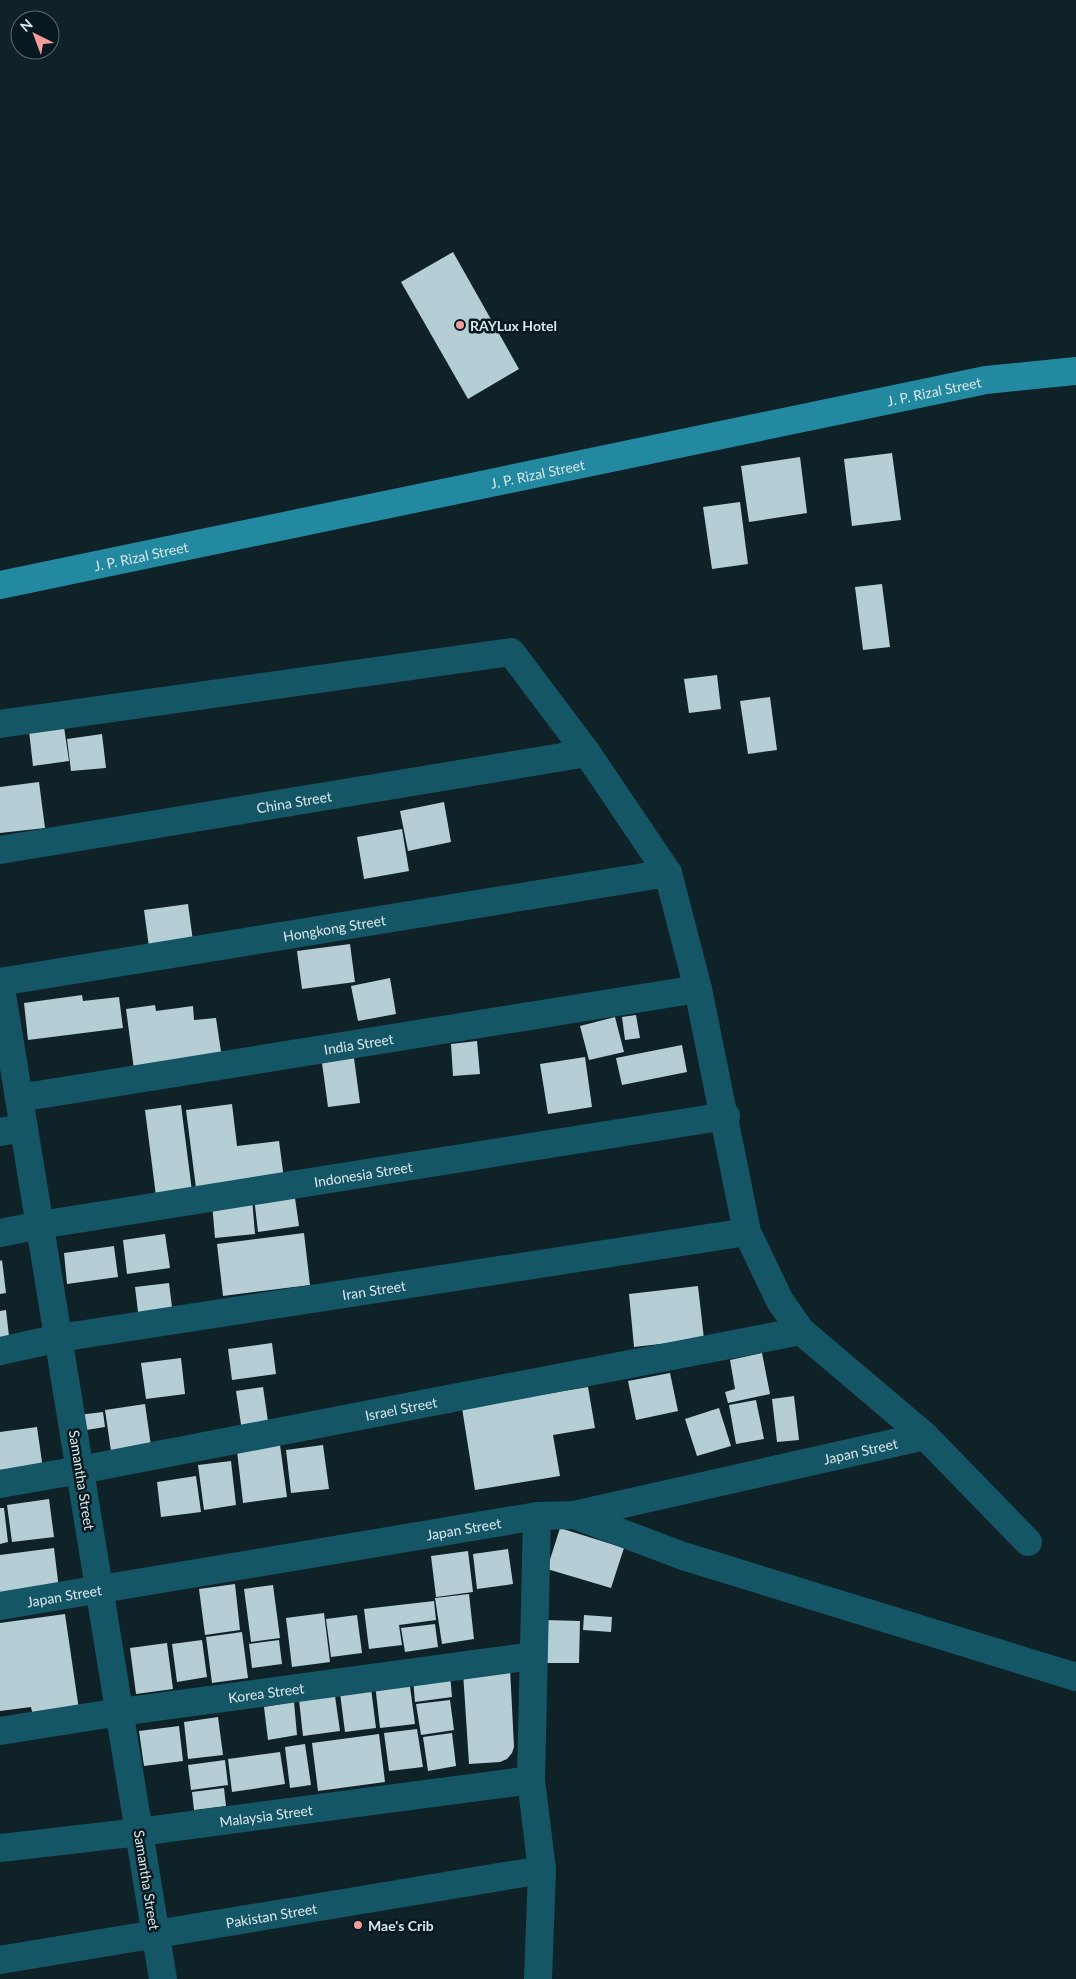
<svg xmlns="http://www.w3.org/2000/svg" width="1076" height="1979" font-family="Lato,sans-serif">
  <rect width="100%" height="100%" fill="#0e2228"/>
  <path fill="#b5cdd4" d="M453 252 519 369 468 399 401 282Z
    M892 453 901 520 852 526 844 459Z
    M800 457 807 513 749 522 741 466Z
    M740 502 748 564 712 569 703 507Z
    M882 584 890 647 863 650 855 587Z
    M717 675 721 709 689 713 684 679Z
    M770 697 777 750 748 754 740 701Z
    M64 727 69 761 33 766 29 731Z
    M102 734 106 768 71 771 67 739Z
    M39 782 45 828 0 833V787Z
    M444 802 451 842 408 851 400 811Z
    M402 829 409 871 364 879 357 837Z
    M188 904 193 941 149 947 144 910Z
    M350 944 355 982 302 989 297 951Z
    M390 978 396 1014 358 1021 351 986Z
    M82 995 83 1001 119 997 123 1028 28 1040 24 1003Z
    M155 1005 156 1011 193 1006 194 1020 216 1018 223 1065 135 1077 126 1009Z
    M636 1015 640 1038 625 1040 622 1017Z
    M615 1017 624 1052 589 1060 580 1026Z
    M477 1041 480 1074 453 1076 451 1044Z
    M682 1045 687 1072 622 1085 616 1058Z
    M585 1057 592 1107 548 1114 540 1064Z
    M354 1058 360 1103 328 1107 322 1063Z
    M232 1104 237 1146 279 1141 284 1179 197 1196 186 1110Z
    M181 1105 193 1199 157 1204 145 1110Z
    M294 1191 299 1226 258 1232 254 1197Z
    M252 1198 255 1234 215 1238 212 1203Z
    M304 1233 310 1285 223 1296 217 1244Z
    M165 1234 170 1268 127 1274 123 1240Z
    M114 1246 118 1277 67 1284 64 1253Z
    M2 1260 6 1293 0 1294V1261Z
    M169 1283 173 1315 139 1320 135 1287Z
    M698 1286 704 1339 634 1347 629 1294Z
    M6 1310 10 1345 0 1347V1311Z
    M272 1343 276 1374 232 1380 228 1349Z
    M762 1353 770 1394 728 1403 725 1392 735 1389 730 1360Z
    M181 1358 185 1394 146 1399 141 1363Z
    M670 1373 678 1411 636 1420 628 1381Z
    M263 1387 269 1428 242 1431 236 1391Z
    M588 1387 595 1428 553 1435 560 1476 475 1490 462 1408Z
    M794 1396 799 1440 777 1442 772 1399Z
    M756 1400 764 1439 736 1444 729 1405Z
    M145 1404 151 1446 111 1451 105 1410Z
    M719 1408 731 1446 697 1456 685 1419Z
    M103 1412 105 1427 80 1431 78 1415Z
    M37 1427 43 1469 0 1475V1432Z
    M280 1445 287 1497 243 1503 237 1451Z
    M323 1445 329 1489 291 1493 286 1450Z
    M231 1461 236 1505 204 1510 198 1465Z
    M196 1476 201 1512 161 1517 157 1482Z
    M49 1499 54 1537 12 1542 7 1505Z
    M0 1508H4L8 1542 0 1544Z
    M560 1528 624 1548 611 1588 547 1569Z
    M54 1548 59 1589 0 1598V1555Z
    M508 1549 513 1584 477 1589 473 1554Z
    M468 1551 473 1592 436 1597 431 1556Z
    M235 1584 240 1630 205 1635 199 1589Z
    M273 1585 280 1638 251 1642 244 1589Z
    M469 1594 474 1639 442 1644 435 1598Z
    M434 1601 436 1620 399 1625 402 1645 369 1649 364 1609Z
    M324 1613 330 1662 292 1667 286 1618Z
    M65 1614 79 1710 33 1716 31 1707 0 1711V1623Z
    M357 1615 362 1653 331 1657 326 1619Z
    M584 1615 612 1617 611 1632 583 1630Z
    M546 1620 580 1621 579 1663H546Z
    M435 1624 438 1647 405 1652 401 1628Z
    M242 1632 248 1678 212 1683 206 1637Z
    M202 1640 207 1677 177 1682 172 1644Z
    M279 1640 282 1664 252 1668 249 1644Z
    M167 1643 173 1689 136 1694 130 1648Z
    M510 1668 514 1747 512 1753 507 1759 500 1762 469 1764 463 1672Z
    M450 1674 452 1697 415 1702 413 1679Z
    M409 1679 415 1724 380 1728 375 1684Z
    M371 1688 376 1728 345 1732 340 1693Z
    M335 1696 340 1731 303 1736 299 1700Z
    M450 1700 454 1730 421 1735 416 1704Z
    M294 1702 297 1735 268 1740 264 1707Z
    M218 1717 223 1755 188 1759 184 1722Z
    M179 1726 183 1761 144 1766 139 1731Z
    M417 1729 423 1767 389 1771 384 1733Z
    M452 1733 456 1766 428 1771 423 1737Z
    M379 1734 385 1782 318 1791 312 1743Z
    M305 1744 311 1785 290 1788 285 1747Z
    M280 1752 285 1784 232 1792 228 1759Z
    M225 1760 228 1785 191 1790 188 1765Z
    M224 1788 226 1806 194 1810 192 1792Z"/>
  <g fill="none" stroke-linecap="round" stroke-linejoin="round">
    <g stroke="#155666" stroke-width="28">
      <path d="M0 724 511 652 587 753 668 873 698 989 747 1232 780 1301 801 1331 925 1436 1028 1542"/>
      <path id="s1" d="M0 850 587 753"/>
      <path id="s2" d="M19 1098 698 989"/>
      <path d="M0 1132 24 1128"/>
      <path id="s3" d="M0 1233 40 1225 726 1116"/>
      <path id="s4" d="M0 1351 59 1338 747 1232"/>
      <path id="s5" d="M0 1484 80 1470 801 1331"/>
      <path d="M574 1515 683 1556 1076 1677"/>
      <path d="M537 1516 531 1780 542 1870 538 1979"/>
      <path id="s6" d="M0 1606 537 1516 574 1515 925 1436"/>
      <path id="s7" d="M0 1731 120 1712 533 1656"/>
      <path id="s8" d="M0 1848 139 1832 531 1780"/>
      <path id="s9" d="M0 1960 542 1870"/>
      <path id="s10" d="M163 1979 0 982 668 873"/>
    </g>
    <path stroke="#2289a1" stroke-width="28" id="s11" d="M0 585 986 380 1076 371"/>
  </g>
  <g fill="#f59b9a" stroke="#05191e" stroke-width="2">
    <circle cx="460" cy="325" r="5"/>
    <circle cx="358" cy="1925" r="5"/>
  </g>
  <g text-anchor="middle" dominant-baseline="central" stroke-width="5" stroke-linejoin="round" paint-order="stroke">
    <g font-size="14" font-weight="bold" fill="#dbe7eb" stroke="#05191e" text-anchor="start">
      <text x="470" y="325">RAYLux Hotel</text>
      <text x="368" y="1925">Mae's Crib</text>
    </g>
    <g font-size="14" fill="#dbe7eb" stroke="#05191e">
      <text stroke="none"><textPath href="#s11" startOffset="954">J. P. Rizal Street</textPath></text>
      <text stroke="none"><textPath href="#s11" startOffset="549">J. P. Rizal Street</textPath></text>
      <text stroke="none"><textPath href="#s11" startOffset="144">J. P. Rizal Street</textPath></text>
      <text stroke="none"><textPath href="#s1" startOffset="298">China Street</textPath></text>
      <text stroke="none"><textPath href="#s10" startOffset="1349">Hongkong Street</textPath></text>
      <text stroke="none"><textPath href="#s2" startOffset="344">India Street</textPath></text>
      <text stroke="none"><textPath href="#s3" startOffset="368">Indonesia Street</textPath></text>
      <text stroke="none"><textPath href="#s4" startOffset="379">Iran Street</textPath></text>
      <text stroke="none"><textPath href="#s5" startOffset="408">Israel Street</textPath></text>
      <text stroke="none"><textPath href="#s6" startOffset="875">Japan Street</textPath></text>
      <text transform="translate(82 1480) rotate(81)">Samantha Street</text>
      <text stroke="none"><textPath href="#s6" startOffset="470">Japan Street</textPath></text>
      <text stroke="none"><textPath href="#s6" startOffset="65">Japan Street</textPath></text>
      <text stroke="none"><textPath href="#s7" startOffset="269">Korea Street</textPath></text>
      <text stroke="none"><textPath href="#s8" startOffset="268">Malaysia Street</textPath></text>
      <text transform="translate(147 1880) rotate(81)">Samantha Street</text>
      <text stroke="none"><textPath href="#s9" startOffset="275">Pakistan Street</textPath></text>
    </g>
  </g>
  <g transform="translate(35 35) rotate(318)"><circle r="24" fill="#05191e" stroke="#5b6b70"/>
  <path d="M0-4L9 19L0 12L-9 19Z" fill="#f59b9a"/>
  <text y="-8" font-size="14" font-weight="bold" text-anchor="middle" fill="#dbe7eb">N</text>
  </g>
</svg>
